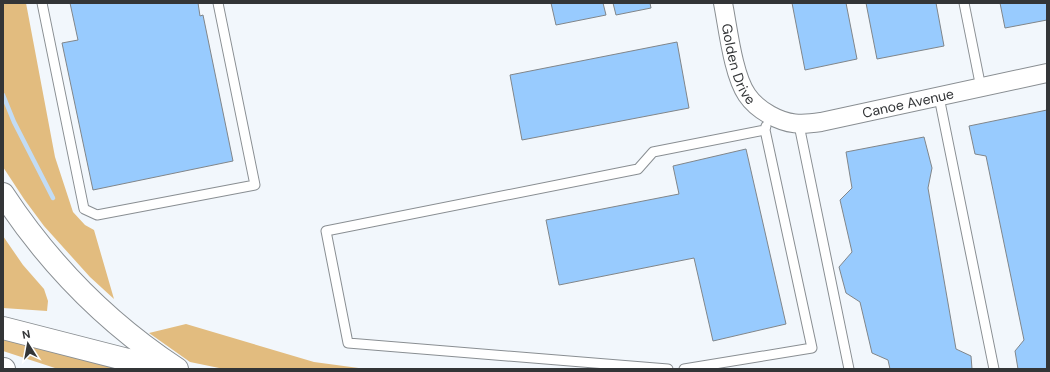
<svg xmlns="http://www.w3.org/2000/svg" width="1050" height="372" font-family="'DM Sans',sans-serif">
  <rect width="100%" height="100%" fill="#f2f7fc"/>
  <path fill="#e2bc7f" d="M3 3H26L55 157 73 212 85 225 94 230 114 299 90 277 44 226 24 199 3 167Z
    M3 236 23 265 44 289 48 301 47 311 3 308Z
    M186 324 314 362 366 369H224L190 362 149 333Z
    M3 337 126 369H58L3 351Z"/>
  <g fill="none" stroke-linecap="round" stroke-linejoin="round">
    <path stroke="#c2dcf5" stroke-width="4.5" d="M3 95 14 122 53 198"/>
  </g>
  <path fill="#98cbfe" stroke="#81868a" d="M70 3H198L200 16 203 15 233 161 93 190 62 43 78 40Z
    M551 3H603L606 15 556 25Z
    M613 3H650L651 8 616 15Z
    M792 3H846L857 59 805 70Z
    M866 3H936L944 46 877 59Z
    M1000 3H1047V20L1005 28Z
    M677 42 689 108 522 140 510 75Z
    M1047 110V369H1018L1015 351 1024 340 986 156 975 154 969 126Z
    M924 137 932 168 928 188 956 349 971 356 972 369H890L888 360 872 353 860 302 846 293 839 267 852 252 840 200 852 188 846 152Z
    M746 149 786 324 713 341 694 258 559 285 546 220 679 194 673 166Z"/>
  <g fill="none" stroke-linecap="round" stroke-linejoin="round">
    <g stroke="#898e92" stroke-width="11">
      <path id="service" d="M42 3 84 209 97 215 255 185 218 3
        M964 3 981 88
        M939 97 994 369
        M799 125 849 369
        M668 369 348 343 326 231 638 169 653 152 765 130
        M684 369 812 348 765 130 766 126"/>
    </g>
    <g stroke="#898e92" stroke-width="20">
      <g id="minor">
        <path id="s1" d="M723 3C728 28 733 75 747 95 753 104 761 110 770 115 788 125 801 125 821 122L1047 73"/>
      </g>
    </g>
    <g stroke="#898e92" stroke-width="24">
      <path id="motorway" d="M3 194C49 264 107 323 177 369
        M3 328 163 369
        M3 369H4"/>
    </g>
    <use href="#service" stroke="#fff" stroke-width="9"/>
    <use href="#minor" stroke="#fff" stroke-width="18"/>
    <use href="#motorway" stroke="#fff" stroke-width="22"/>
  </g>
  <g text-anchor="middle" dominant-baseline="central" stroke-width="3" stroke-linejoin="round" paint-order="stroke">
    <g font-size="14" fill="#333537" stroke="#fff">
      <text stroke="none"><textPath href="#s1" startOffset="63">Golden Drive</textPath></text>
      <text stroke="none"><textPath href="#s1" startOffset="268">Canoe Avenue</textPath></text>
    </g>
  </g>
  <rect width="1050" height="372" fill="none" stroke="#333537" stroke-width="8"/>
  <g transform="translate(28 344) rotate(349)" stroke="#ffffff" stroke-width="3" paint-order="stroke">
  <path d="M0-3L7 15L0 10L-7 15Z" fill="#333537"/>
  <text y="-6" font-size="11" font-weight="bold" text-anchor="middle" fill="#333537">N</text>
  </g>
</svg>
